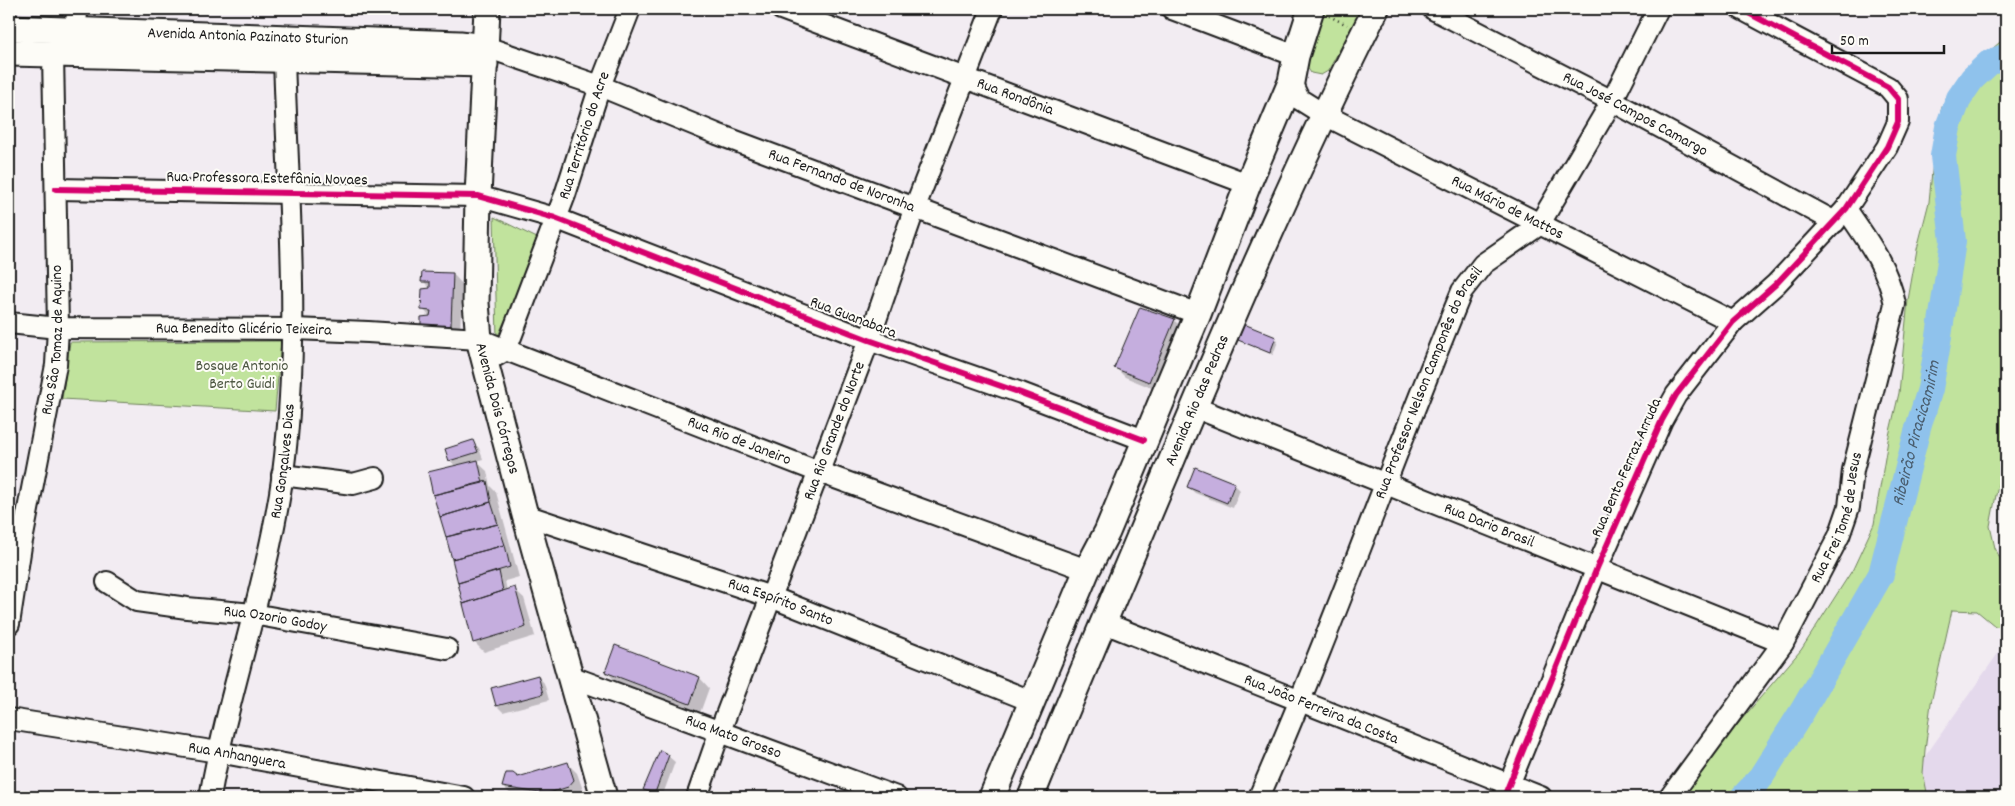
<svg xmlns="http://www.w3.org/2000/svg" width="2015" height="806" font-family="Dekko,sans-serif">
  <rect width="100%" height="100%" fill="#f2ecf2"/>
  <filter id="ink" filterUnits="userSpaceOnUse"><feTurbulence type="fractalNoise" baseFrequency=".02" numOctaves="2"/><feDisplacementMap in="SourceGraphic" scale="10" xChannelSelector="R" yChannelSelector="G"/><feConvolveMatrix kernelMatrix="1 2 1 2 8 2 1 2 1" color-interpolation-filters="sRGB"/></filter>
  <g filter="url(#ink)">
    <path fill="#e4d9ec" d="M2006 642V797H1912L1902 789Z"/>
    <path fill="#c1e39d" stroke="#6e805c" d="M1324 9H1362L1328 71 1321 75 1311 73 1305 64 1308 47Z
      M2006 37V444L1990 526 1995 548 2006 570V628L1995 626 1977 611 1952 610 1931 703 1925 750 1923 773 1928 797H1672L1683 788 1801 650 1853 569 1874 524 1888 440 1899 393 1908 300 1917 249 1929 202 1936 130 1942 107 1954 87 1972 66Z
      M494 217 541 240 497 338Z
      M281 341 275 411 62 399 70 342Z"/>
    <path fill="#0003" d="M453 274 462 284 460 335 449 339 423 309 431 289 423 281Z
      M1140 308 1174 320 1184 330 1159 391 1125 377 1116 368Z
      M1275 338 1278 341 1273 355 1239 340Z
      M473 442 479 448 483 459 476 461 487 471 490 486 496 492 519 577 505 581 507 591 514 589 524 598 535 636 484 652 474 642 459 583 456 467 450 460Z
      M1234 484 1240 490 1233 508 1195 493 1188 487Z
      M607 672 700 678 709 688 700 713 616 682Z
      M538 676 544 683 549 700 503 712 497 706Z
      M668 756 675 762 662 797 651 796 645 790Z
      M568 764 577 773 583 790 577 797H521L512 796 503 786 517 779Z"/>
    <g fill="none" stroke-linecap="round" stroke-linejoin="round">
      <path stroke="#8fc2ec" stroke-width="26" id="s1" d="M1743 797 1759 780 1803 710 1881 574 1918 428 1930 389 1938 343 1953 241 1943 156 1948 127 1959 98 1972 79 1989 63 2006 56"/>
    </g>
    <path fill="#c5aede" stroke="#1c1c1c" d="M422 272 453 273 451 325 439 330 421 329V317L430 316 431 311 421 310 422 289 430 288V282H421Z
      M1140 307 1175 319 1149 382 1114 368Z
      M1244 324 1276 337 1270 353 1238 340Z
      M473 440 478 452 449 461 445 449Z
      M478 460 483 483 433 495 428 472Z
      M1195 467 1235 483 1227 503 1187 487Z
      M487 481 491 502 440 517 433 495Z
      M491 502 498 524 446 537 440 517Z
      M498 524 505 545 452 559 446 537Z
      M505 545 510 567 458 583 452 559Z
      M499 571 503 591 463 604 458 583Z
      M515 587 526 627 473 643 463 604Z
      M615 645 700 677 690 704 605 672Z
      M538 675 543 694 496 706 491 688Z
      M660 750 669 755 655 793 643 790Z
      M568 762 574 780 568 787 546 794 502 787 506 773H513L518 777Z"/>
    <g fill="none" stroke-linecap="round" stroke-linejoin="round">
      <g stroke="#1c1c1c" stroke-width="24">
        <g id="minor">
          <path id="s2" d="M781 9 1248 184"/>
          <path d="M1172 9 1296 56"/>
          <path id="s3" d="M1433 9 1612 101 1835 222"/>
          <path d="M76 30 77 9"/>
          <path id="s4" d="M486 47 600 86 717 134 1198 314"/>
          <path id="s5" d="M1291 82 1299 99 1323 114 1733 322"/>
          <path d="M56 189 478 196 555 218 869 340 1021 393 1144 440"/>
          <path id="s6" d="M9 323 58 328 294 329 368 332 479 339 506 350 565 195 600 86 630 9"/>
          <path id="s7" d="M496 356 506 350 819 472 1087 570"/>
          <path id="s8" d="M1194 407 1783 643"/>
          <path d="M282 475 353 484 375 478"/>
          <path id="s9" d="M525 515 771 597 1031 701"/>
          <path id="s10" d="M107 582 137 601 187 608 253 614 447 649"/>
          <path id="s11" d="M1102 622 1541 797"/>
          <path id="s12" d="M9 624 21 546 56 365 58 328 53 54"/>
          <path id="s13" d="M572 677 896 797"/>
          <path id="s14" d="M9 719 218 752 464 797"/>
          <path id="s15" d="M210 797C229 688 268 583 283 473 301 336 288 197 284 58"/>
          <path id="s16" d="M697 797 720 731 869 340 915 207 992 9"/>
          <path id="s17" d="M1259 797C1332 631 1392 459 1462 291L1483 264 1539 225 1612 101 1658 9"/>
          <path d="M1504 797 1597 568 1662 420 1676 395 1733 322 1776 284 1846 209 1887 147 1898 122V99L1888 87 1741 9"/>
          <path id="s18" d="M1670 797 1783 643 1839 536 1849 507 1853 470 1895 304C1887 266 1868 241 1846 209"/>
        </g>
      </g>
      <g stroke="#1c1c1c" stroke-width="29">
        <g id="major">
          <path id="s19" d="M487 9 478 196 476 303 479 339 525 515 604 797"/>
          <path id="s20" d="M9 28 460 44 486 47"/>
          <path d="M9 53 485 64"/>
          <path d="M992 797 1087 570 1107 532 1198 314 1248 184 1291 82 1296 56 1311 9"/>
          <path id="s21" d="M1031 797C1066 710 1103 624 1139 538 1214 359 1289 181 1376 9"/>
        </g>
      </g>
      <path stroke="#1c1c1c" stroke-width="2.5" stroke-dasharray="1 4" stroke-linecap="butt" d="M1329 16 1347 25"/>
      <use href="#minor" stroke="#fdfcf7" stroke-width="20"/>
      <use href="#major" stroke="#fdfcf7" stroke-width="25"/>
      <g stroke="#fdfcf7" stroke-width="9">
        <path id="cycleway" d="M56 189 478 196 555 218 869 340 1021 393 1144 440
          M1504 797 1597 568 1662 420 1676 395 1733 322 1776 284 1846 209 1887 147 1898 122V99L1888 87 1741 9"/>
      </g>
      <use href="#cycleway" stroke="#d6006c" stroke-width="6"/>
    </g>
  </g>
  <g text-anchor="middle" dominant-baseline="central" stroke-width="4" stroke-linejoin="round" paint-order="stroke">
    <g font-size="16" fill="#1c1c1c" stroke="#fdfcf7">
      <text stroke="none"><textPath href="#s20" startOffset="239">Avenida Antonia Pazinato Sturion</textPath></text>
      <text stroke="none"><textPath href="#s2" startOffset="250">Rua Rondônia</textPath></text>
      <text stroke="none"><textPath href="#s3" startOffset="228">Rua José Campos Camargo</textPath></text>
      <text stroke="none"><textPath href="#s6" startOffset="728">Rua Território do Acre</textPath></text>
      <text transform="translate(267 179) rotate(1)">Rua Professora Estefânia Novaes</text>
      <text stroke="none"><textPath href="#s4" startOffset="380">Rua Fernando de Noronha</textPath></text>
      <text stroke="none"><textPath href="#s5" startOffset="254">Rua Mário de Mattos</textPath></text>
      <text transform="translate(853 318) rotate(21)">Rua Guanabara</text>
      <text stroke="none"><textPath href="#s6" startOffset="235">Rua Benedito Glicério Teixeira</textPath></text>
      <text stroke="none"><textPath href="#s12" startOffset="288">Rua São Tomaz de Aquino</textPath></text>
      <text stroke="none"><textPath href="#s17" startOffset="448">Rua Professor Nelson Camponês do Brasil</textPath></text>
      <text stroke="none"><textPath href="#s21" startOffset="430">Avenida Rio das Pedras</textPath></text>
      <text stroke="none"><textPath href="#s19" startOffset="402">Avenida Dois Córregos</textPath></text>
      <text stroke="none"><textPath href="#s16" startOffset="391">Rua Rio Grande do Norte</textPath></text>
      <text stroke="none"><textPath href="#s7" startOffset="262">Rua Rio de Janeiro</textPath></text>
      <text stroke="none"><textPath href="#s15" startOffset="344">Rua Gonçalves Dias</textPath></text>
      <text transform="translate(1627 468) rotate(-66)">Rua Bento Ferraz Arruda</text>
      <text stroke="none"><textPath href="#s18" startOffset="329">Rua Frei Tomé de Jesus</textPath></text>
      <text stroke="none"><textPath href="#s8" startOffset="318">Rua Dario Brasil</textPath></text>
      <text stroke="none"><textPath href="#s9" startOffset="270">Rua Espírito Santo</textPath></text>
      <text stroke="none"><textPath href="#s10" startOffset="175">Rua Ozorio Godoy</textPath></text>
      <text stroke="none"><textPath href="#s11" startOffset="236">Rua João Ferreira da Costa</textPath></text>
      <text stroke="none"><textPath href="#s13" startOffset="172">Rua Mato Grosso</textPath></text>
      <text stroke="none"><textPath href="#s14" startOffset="231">Rua Anhanguera</textPath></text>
    </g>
    <g font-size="16" fill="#4e5843" stroke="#fdfcf7">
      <text x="242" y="366">Bosque Antonio<tspan x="242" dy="18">Berto Guidi</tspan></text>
    </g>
    <g font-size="18" font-style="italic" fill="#4a5e6f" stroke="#fdfcf7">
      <text stroke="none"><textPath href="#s1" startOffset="408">Ribeirão Piracicamirim</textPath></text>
    </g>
  </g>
  <rect width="2015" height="806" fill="none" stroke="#fdfcf7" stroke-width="30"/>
  <rect x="15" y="15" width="1985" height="776" fill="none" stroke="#1c1c1c" stroke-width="2" filter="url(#ink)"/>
  <path d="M1832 45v8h112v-8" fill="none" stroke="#1c1c1c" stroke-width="2.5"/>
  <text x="1840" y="45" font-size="15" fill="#1c1c1c" stroke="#fdfcf7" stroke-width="4" paint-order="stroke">50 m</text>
</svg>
